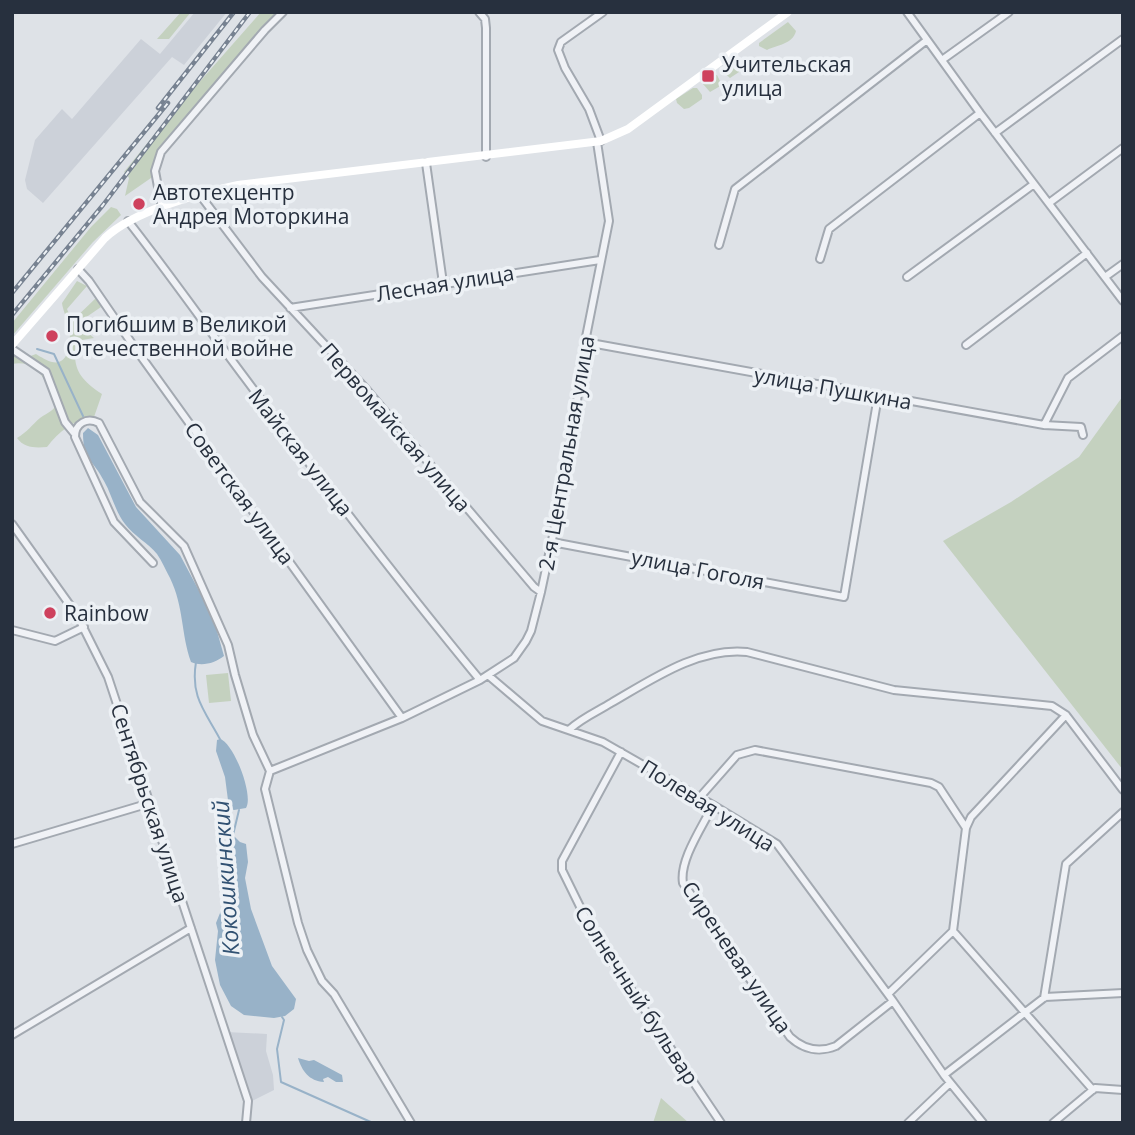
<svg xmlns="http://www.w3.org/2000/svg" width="1135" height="1135" font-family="'Open Sans',sans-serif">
  <rect width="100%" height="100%" fill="#dee2e7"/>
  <path fill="#ccd1d9" d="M195 12H227L184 65 172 57 43 203 27 189 25 180 35 140 62 109 72 119 141 39 160 54Z
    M226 1032 267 1034 266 1051 273 1075 274 1090 250 1102Z"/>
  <path fill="#c4d1bf" d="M181 12H191L169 39H157Z
    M261 12H280L262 28 161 145 156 153 151 178 125 196 129 178 124 172 166 120Z
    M788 22 796 31C793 44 777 45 767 50L759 46V43Z
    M734 62 742 65 739 72 730 78 722 71Z
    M713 75H717L722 85 710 92 703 84Z
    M693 88H697L702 95V99L689 108 684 109 677 103 676 99Z
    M111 207 117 209 121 215 93 242 12 336V323L91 227Z
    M77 281 87 286 67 309 72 321 96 298 101 307 85 318 87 332 94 338 76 341C72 368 79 379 102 394L94 417C74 420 59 431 47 447 35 448 24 448 17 438 27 432 32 425 40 418 48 412 53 412 58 402 45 384 40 359 12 364V358L16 355 22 359 36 354C41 357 47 361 52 362 71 366 71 337 69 325 67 318 63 311 62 303Z
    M1123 396V770L943 541 1011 502 1079 457Z
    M228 673 231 701 209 703 206 675Z
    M661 1098 689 1123H653Z"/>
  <path fill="#98b2c8" d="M88 428 98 435 136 507 180 555 213 617 224 656C215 663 202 667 191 662 181 634 184 607 170 578 166 571 162 561 157 554 148 543 134 536 125 524 115 511 112 495 104 481 93 459 83 461 83 433Z
    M220 739C234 743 254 796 246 808L234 810 229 808 225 777 216 751 217 740Z
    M233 835 240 842 246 844 248 862 245 878 251 909 272 966 296 999 294 1009 285 1016 274 1018 244 1015 231 1006 220 985 215 960 218 931 216 923 222 908 225 886 227 841Z
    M298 1058 309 1061 314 1060 342 1075 343 1082H336L328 1077 323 1079 324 1082C309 1081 302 1071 298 1058Z"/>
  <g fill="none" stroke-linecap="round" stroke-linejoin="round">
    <path stroke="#98b2c8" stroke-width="2" d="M37 349 54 354 83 416
      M196 662C190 698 206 712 221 741
      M233 835 239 810
      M282 1017 284 1020 277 1049 281 1082 373 1123"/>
    <g stroke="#a3a9b1" stroke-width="10">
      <path id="street" d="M479 12 485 19 486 28V157
        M907 12 980 113 1123 301
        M942 60 1009 12
        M995 133 1123 39
        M601 141 589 109 565 68 558 50 561 42 603 12
        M426 163 443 283
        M200 195 262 277 366 389 534 587 541 592
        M1049 203 1123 148
        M162 208 155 171 161 152 265 30 283 12
        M128 221C168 272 206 326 245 378 321 480 399 582 480 680
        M719 245 735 189 927 40
        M820 259 829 229 980 113
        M78 269 89 281 135 348 402 718
        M907 277 1034 184
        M1105 277 1123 264
        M290 308 600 260
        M585 342 1044 425 1081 427 1083 435
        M966 345 1087 253
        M12 349 46 372 65 422 74 433
        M1044 425 1068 378 1123 336
        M12 524 77 615 108 677 248 1101 246 1123
        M552 542 844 597 878 396
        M153 563 114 522 75 437C75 423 87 417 99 423L140 502 184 546 228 645 235 675 253 735 270 771
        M12 630 55 641 84 627
        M489 676 542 721 603 742 713 805 777 844 893 1001 944 1075 983 1123
        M570 729C582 718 598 711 611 703 651 680 698 647 747 652L894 690 1052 706 1066 715 1123 790
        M621 752 562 861V870L593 933 721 1123
        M270 771 402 718 480 680 514 658 526 641 531 631 541 592 569 460 585 342 609 221 597 142
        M270 771 265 789 298 923 307 950 322 981 334 994 411 1123
        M700 797 737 755 755 750 931 783 939 787 966 828
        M713 805C703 826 679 860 683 883L790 1037C803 1049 819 1053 836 1046L893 1001
        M12 844 150 803
        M953 931 1093 1090
        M888 994 953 931 966 828 971 817 1066 715
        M1044 998 1066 864 1123 812
        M12 1035 191 928
        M944 1075 1045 997 1123 993
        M908 1123 950 1083
        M1053 1123 1095 1088 1123 1090"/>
    </g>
    <use href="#street" stroke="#f0f2f6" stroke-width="6"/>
    <path stroke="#fff" stroke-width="8" d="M12 345 105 238C133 211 200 193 238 185L601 141 628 129 788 12"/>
    <g stroke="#778291" stroke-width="4.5">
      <path id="rail" d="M158 108 234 12
        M12 293 168 103
        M12 315 103 205 250 12"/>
    </g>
    <use href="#rail" stroke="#edf1f5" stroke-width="2" stroke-dasharray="5" stroke-linecap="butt"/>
  </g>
  <g fill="#ce415d" stroke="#edf1f5" stroke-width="2.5">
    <rect x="701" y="69" width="14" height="14" rx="3.5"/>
    <circle cx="139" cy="204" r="7"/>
    <circle cx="52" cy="336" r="7"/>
    <circle cx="50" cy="613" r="7"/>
  </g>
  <g text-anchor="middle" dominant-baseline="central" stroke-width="7" stroke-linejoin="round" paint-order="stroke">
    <g font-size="21" fill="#27303e" stroke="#edf1f5" text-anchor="start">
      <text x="722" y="64">Учительская<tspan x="722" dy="24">улица</tspan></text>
      <text x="153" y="192">Автотехцентр<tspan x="153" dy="24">Андрея Моторкина</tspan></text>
      <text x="66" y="324">Погибшим в Великой<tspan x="66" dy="24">Отечественной войне</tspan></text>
      <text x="64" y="613">Rainbow</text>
    </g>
    <g font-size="21" fill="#27303e" stroke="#edf1f5">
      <text transform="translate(445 283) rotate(-9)">Лесная улица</text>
      <text transform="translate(833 388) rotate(10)">улица Пушкина</text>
      <text transform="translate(396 427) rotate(49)">Первомайская улица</text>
      <text transform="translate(301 452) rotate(52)">Майская улица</text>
      <text transform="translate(566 453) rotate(-80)">2-я Центральная улица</text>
      <text transform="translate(240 493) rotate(54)">Советская улица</text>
      <text transform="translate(698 569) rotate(11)">улица Гоголя</text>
      <text transform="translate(150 803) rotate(72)">Сентябрьская улица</text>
      <text transform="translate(708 805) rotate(32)">Полевая улица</text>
      <text transform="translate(737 957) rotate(56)">Сиреневая улица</text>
      <text transform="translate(637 995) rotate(57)">Солнечный бульвар</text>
    </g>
    <g font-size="23" font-style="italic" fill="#315172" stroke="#edf1f5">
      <text transform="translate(225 878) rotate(-94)">Кокошкинский</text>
    </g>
  </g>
  <rect width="1135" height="1135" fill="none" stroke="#27303e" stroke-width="28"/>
</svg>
